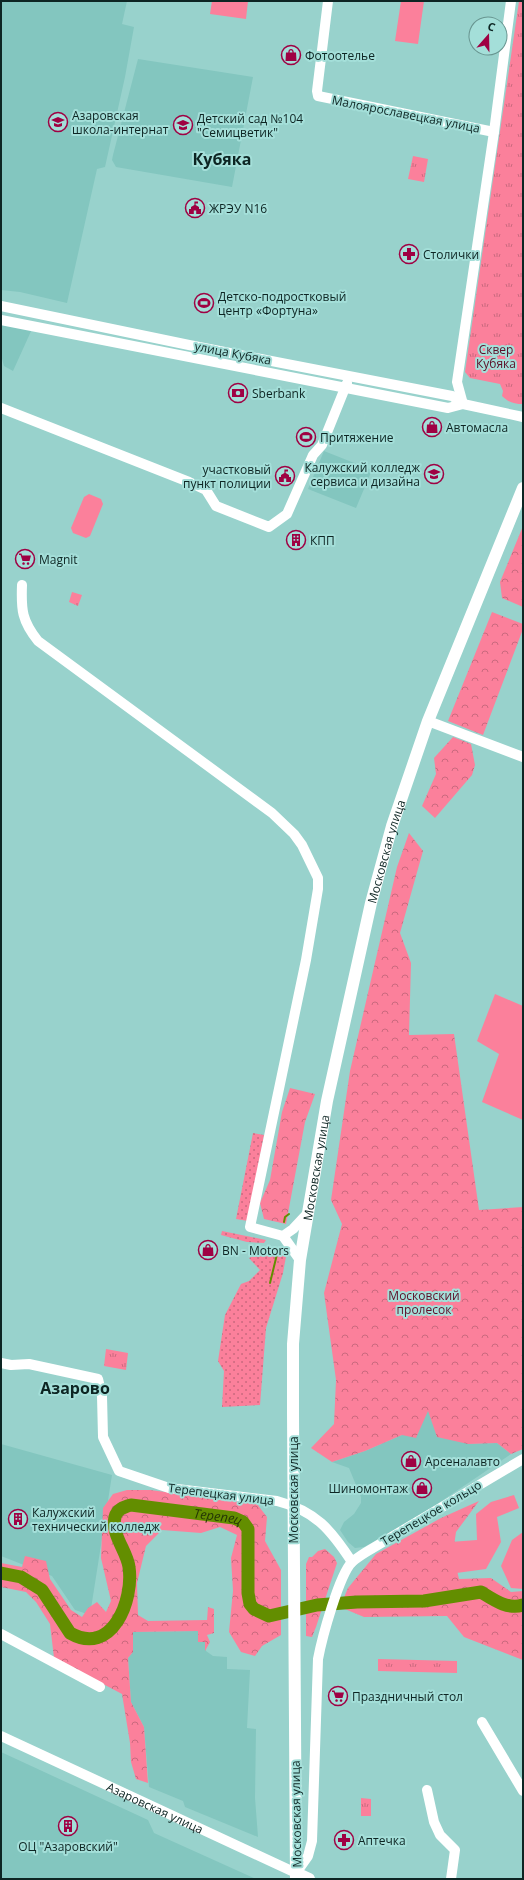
<svg xmlns="http://www.w3.org/2000/svg" width="524" height="1880" font-family="'Open Sans',sans-serif">
  <defs>
    <pattern id="grass-dots" width="8" height="8" patternUnits="userSpaceOnUse"><rect width="8" height="8" fill="#fb809b"/><path d="M2 2h.1M6 6h.1" fill="none" stroke="#ca697e" stroke-width="1.8" stroke-linecap="round"/></pattern>
    <pattern id="forest-crowns" width="20" height="18" patternUnits="userSpaceOnUse"><rect width="20" height="18" fill="#fb809b"/><path d="M2 6a3 3 0 1 1 6 0M12 15a3 3 0 1 1 6 0" fill="none" stroke="#ca697e"/></pattern>
    <pattern id="park-tufts" width="24" height="20" patternUnits="userSpaceOnUse"><rect width="24" height="20" fill="#fb809b"/><path d="M3 7l-1-3M5 7V3M7 7l1-3M15 17l-1-3M17 17v-4M19 17l1-3" fill="none" stroke="#ca697e"/></pattern>
  </defs>
  <rect width="100%" height="100%" fill="#98d2cc"/>
  <path fill="#83c6bf" d="M1 1H127L122 24 134 27 125 77 105 167 97 169 67 303 20 292 1 290Z
    M138 59 253 77 232 187 116 167 112 160 113 155Z
    M1 324 32 329 13 371 4 366 1 355Z
    M324 451 372 470 356 508 308 489Z
    M428 1410 468 1444 497 1443 511 1454 412 1521 364 1547 355 1548 348 1542 340 1530 344 1522 354 1514 361 1503V1497L349 1468 332 1462 365 1451 402 1435Z
    M1 1444 112 1475 90 1615 75 1610 52 1576 1 1556Z
    M198 1631 205 1642 206 1651 213 1656 227 1657V1669L250 1670 247 1728 256 1729 255 1798 258 1837 185 1807 183 1801 149 1787 144 1727 131 1702 128 1658 133 1652V1632Z
    M1 1752 148 1820 154 1833 256 1879H1Z"/>
  <path fill="url(#grass-dots)" d="M253 1133 264 1135 248 1221 236 1219Z
    M222 1231 266 1240 264 1243 247 1242 221 1235Z
    M275 1247 287 1251 283 1273 266 1328 260 1405 222 1407 224 1371 218 1361 225 1315 241 1284 249 1281 260 1270 249 1258Z"/>
  <path fill="url(#forest-crowns)" d="M523 526V607L502 598 500 582Z
    M492 612 523 624V629L483 735 448 721Z
    M453 737 471 744 475 765 472 775 435 818 422 806 436 774 434 758Z
    M409 833 423 851 400 933 411 963 409 1035 454 1034 479 1210 523 1207V1449L511 1454 497 1443 468 1444 437 1437 428 1411 416 1438 402 1435 365 1451 332 1462 311 1448 334 1424 336 1380 324 1293 342 1224 331 1200 350 1071 397 867Z
    M290 1088 315 1094 305 1122 286 1224 264 1219 260 1203 270 1180 282 1112Z
    M127 1490H150L257 1504 267 1517 265 1541 281 1570V1635L262 1646 255 1656 241 1652 229 1632 233 1591 231 1558 237 1535 220 1527 201 1533 162 1530 146 1546 137 1583 138 1615 148 1621 207 1620 208 1607 214 1609V1633L207 1635 210 1642 205 1651V1642H198V1631L133 1632V1652L128 1658 131 1702 144 1727 148 1783 136 1779 131 1762 130 1743 122 1694 54 1658 50 1624 36 1602 26 1592 1 1587V1563L22 1567 25 1556 46 1561 50 1579 71 1610 82 1617 88 1608 97 1602 106 1612 111 1601 101 1558 103 1508 113 1494Z
    M479 1501 456 1532 453 1553 459 1579 491 1578 511 1592 523 1591V1660L464 1637 447 1616 364 1617 340 1607 348 1588 376 1554 441 1518Z
    M325 1549 334 1557 337 1563 316 1627 312 1637 306 1636V1564L309 1557H312L318 1551Z"/>
  <path fill="url(#park-tufts)" d="M519 1H523V404C514 404 508 402 502 396L503 391 500 384 470 378 465 372Z
    M413 156 428 159 424 182 408 179Z
    M72 592 82 595 78 606 69 602Z
    M106 1349 128 1353 126 1370 104 1366Z
    M378 1659 457 1661V1673L378 1671Z
    M361 1798 371 1799V1816H361Z"/>
  <path fill="#fb809b" d="M212 1H248L246 19 210 14Z
    M401 1H424L418 44 395 41Z
    M89 494 101 499 103 504 90 536 86 538 73 533 71 528 84 497Z
    M495 994 523 1006V1120L482 1102 499 1054 477 1041Z
    M514 1495 519 1508 497 1517 501 1542 486 1569 449 1574 450 1542 477 1540 476 1514 491 1502Z
    M523 1532V1589L511 1588 501 1566 512 1540Z"/>
  <g fill="none" stroke-linecap="round" stroke-linejoin="round">
    <path stroke="#638e00" stroke-width="2" d="M284 1222 285 1217 289 1214
      M270 1283 278 1250"/>
    <path stroke="#638e00" stroke-width="13" id="s1" d="M1 1573 21 1577 42 1590 70 1633C112 1657 134 1600 129 1567 127 1551 111 1535 115 1517 117 1509 124 1507 131 1505L234 1518 243 1522 248 1529V1593L250 1604 254 1609 269 1616 317 1605 357 1602 424 1601 481 1592C494 1600 508 1610 523 1605"/>
    <g stroke="#fff" stroke-width="10">
      <path d="M328 1 317 91 318 96 494 132"/>
      <path d="M1 306 189 345 452 396 463 404"/>
      <path d="M1 320 448 408 463 404 523 417"/>
      <path d="M463 404 457 382 494 132 511 1"/>
      <path d="M1 408 189 482 206 490 216 506 269 527 287 514 313 455 322 445 347 383"/>
      <path d="M22 585C21 610 22 621 38 641L272 813 294 834 302 845 318 878V889L306 960 250 1227 283 1236 293 1229 308 1213"/>
      <path d="M428 721 523 757"/>
      <path d="M283 1236 300 1260"/>
      <path d="M1 1363 11 1365 29 1364 98 1379 102 1396 103 1437 119 1471 169 1488 277 1501C316 1511 331 1530 352 1562"/>
      <path d="M1 1634 100 1687"/>
      <path d="M482 1722 523 1791"/>
      <path id="s2" d="M1 1736 296 1873 308 1856 312 1841 318 1659C322 1638 339 1575 352 1562 358 1557 366 1552 373 1548L523 1459"/>
      <path d="M427 1790 434 1822 440 1835 455 1850 451 1879"/>
    </g>
    <g stroke="#fff" stroke-width="12">
      <path d="M296 1873 309 1879"/>
      <path id="s3" d="M296 1879 293 1413V1344L300 1260 327 1101 371 903 392 826 428 721 523 488"/>
    </g>
  </g>
  <defs>
    <g id="shop-ring" transform="scale(1)"><circle r="9.5" fill="#a4dfd9" stroke="#9f0143" stroke-width="1.5"/><path d="M-5-2.5h2.3a2.7 3.5 0 0 1 5.4 0H5L5.5 6h-11ZM-1.5-2.5h3a1.5 2.3 0 0 0-3 0Z" fill="#9f0143"/></g>
    <g id="school-ring" transform="scale(1)"><circle r="9.5" fill="#a4dfd9" stroke="#9f0143" stroke-width="1.5"/><path d="M0-5L7-2L0 1L-7-2ZM-4 1L0 2.5L4 1V4Q0 6-4 4Z" fill="#9f0143"/></g>
    <g id="civic-ring" transform="scale(1)"><circle r="9.5" fill="#a4dfd9" stroke="#9f0143" stroke-width="1.5"/><path d="M-.6-6.5H3V-4.5H.6V-3L4-1V1h2V6H-6V1h2V-1L-.6-3ZM-1.2 2.5V6h2.4V2.5Z" fill="#9f0143"/></g>
    <g id="pharmacy-ring" transform="scale(1)"><circle r="9.5" fill="#a4dfd9" stroke="#9f0143" stroke-width="1.5"/><path d="M-2-6h4v4h4v4h-4v4h-4v-4h-4v-4h4Z" fill="#9f0143"/></g>
    <g id="stadium-ring" transform="scale(1)"><circle r="9.5" fill="#a4dfd9" stroke="#9f0143" stroke-width="1.5"/><path d="M0-5a6.5 5 0 1 0 0 10a6.5 5 0 1 0 0-10ZM-3.5-1.8h7v3.6h-7Z" fill="#9f0143"/></g>
    <g id="bank-ring" transform="scale(1)"><circle r="9.5" fill="#a4dfd9" stroke="#9f0143" stroke-width="1.5"/><path d="M-6-4H6V4H-6ZM0-2.3a2.3 2.3 0 1 0 0 4.6a2.3 2.3 0 1 0 0-4.6Z" fill="#9f0143"/></g>
    <g id="university-ring" transform="scale(1)"><circle r="9.5" fill="#a4dfd9" stroke="#9f0143" stroke-width="1.5"/><path d="M0-5L7-2L0 1L-7-2ZM-4 1L0 2.5L4 1V4Q0 6-4 4Z" fill="#9f0143"/></g>
    <g id="building-ring" transform="scale(1)"><circle r="9.5" fill="#a4dfd9" stroke="#9f0143" stroke-width="1.5"/><path d="M-4-6H4V6H1V3H-1V6H-4ZM-2.5-4.3h1.7v1.8h-1.7ZM.8-4.3h1.7v1.8H.8ZM-2.5-1h1.7V.8h-1.7ZM.8-1h1.7V.8H.8Z" fill="#9f0143"/></g>
    <g id="supermarket-ring" transform="scale(1)"><circle r="9.5" fill="#a4dfd9" stroke="#9f0143" stroke-width="1.5"/><path d="M-6-5.5h2.5l.6 2H6L4.5 2H-2.5L-4.4-4H-6ZM-1.5 3.2a1.3 1.3 0 1 0 .1 0ZM3 3.2a1.3 1.3 0 1 0 .1 0Z" fill="#9f0143"/></g>
  </defs>
  <g fill-rule="evenodd">
    <use href="#shop-ring" x="291" y="55"/>
    <use href="#school-ring" x="58" y="122"/>
    <use href="#school-ring" x="183" y="125"/>
    <use href="#civic-ring" x="195" y="208"/>
    <use href="#pharmacy-ring" x="409" y="254"/>
    <use href="#stadium-ring" x="204" y="303"/>
    <use href="#bank-ring" x="238" y="393"/>
    <use href="#shop-ring" x="432" y="427"/>
    <use href="#stadium-ring" x="306" y="437"/>
    <use href="#university-ring" x="434" y="474"/>
    <use href="#civic-ring" x="285" y="476"/>
    <use href="#building-ring" x="296" y="540"/>
    <use href="#supermarket-ring" x="25" y="559"/>
    <use href="#shop-ring" x="208" y="1250"/>
    <use href="#shop-ring" x="411" y="1461"/>
    <use href="#shop-ring" x="422" y="1488"/>
    <use href="#building-ring" x="18" y="1519"/>
    <use href="#supermarket-ring" x="338" y="1696"/>
    <use href="#building-ring" x="68" y="1826"/>
    <use href="#pharmacy-ring" x="344" y="1840"/>
  </g>
  <g text-anchor="middle" dominant-baseline="central" stroke-width="4" stroke-linejoin="round" paint-order="stroke">
    <g font-size="12" fill="#0d2523" stroke="#a4dfd9" text-anchor="start">
      <text x="305" y="55">Фотоотелье</text>
      <text x="72" y="115">Азаровская<tspan x="72" dy="14">школа-интернат</tspan></text>
      <text x="197" y="118">Детский сад №104<tspan x="197" dy="14">"Семицветик"</tspan></text>
      <text x="209" y="208">ЖРЭУ N16</text>
      <text x="423" y="254">Столички</text>
      <text x="218" y="296">Детско-подростковый<tspan x="218" dy="14">центр «Фортуна»</tspan></text>
      <text x="252" y="393">Sberbank</text>
      <text x="446" y="427">Автомасла</text>
      <text x="320" y="437">Притяжение</text>
      <text x="420" y="467" text-anchor="end">Калужский колледж<tspan x="420" dy="14">сервиса и дизайна</tspan></text>
      <text x="271" y="469" text-anchor="end">участковый<tspan x="271" dy="14">пункт полиции</tspan></text>
      <text x="310" y="540">КПП</text>
      <text x="39" y="559">Magnit</text>
      <text x="222" y="1250">BN - Motors</text>
      <text x="425" y="1461">Арсеналавто</text>
      <text x="408" y="1488" text-anchor="end">Шиномонтаж</text>
      <text x="32" y="1512">Калужский<tspan x="32" dy="14">технический колледж</tspan></text>
      <text x="352" y="1696">Праздничный стол</text>
      <text x="358" y="1840">Аптечка</text>
      <text x="68" y="1846" text-anchor="middle">ОЦ "Азаровский"</text>
    </g>
    <g font-size="12" fill="#0d2523" stroke="#a4dfd9">
      <text transform="translate(406 114) rotate(11)">Малоярославецкая улица</text>
      <text transform="translate(233 353) rotate(11)">улица Кубяка</text>
      <text stroke="none"><textPath href="#s3" startOffset="1037">Московская улица</textPath></text>
      <text stroke="none"><textPath href="#s3" startOffset="713">Московская улица</textPath></text>
      <text transform="translate(293 1490) rotate(-90)">Московская улица</text>
      <text transform="translate(221 1494) rotate(7)">Терепецкая улица</text>
      <text transform="translate(431 1513) rotate(-31)">Терепецкое кольцо</text>
      <text stroke="none"><textPath href="#s2" startOffset="170">Азаровская улица</textPath></text>
      <text transform="translate(296 1814) rotate(-91)">Московская улица</text>
    </g>
    <g font-size="12" fill="#5d0f28" stroke="#a4dfd9">
      <text x="496" y="349">Сквер<tspan x="496" dy="14">Кубяка</tspan></text>
      <text x="424" y="1295">Московский<tspan x="424" dy="14">пролесок</tspan></text>
    </g>
    <g font-size="13" font-style="italic" fill="#253605" stroke="#a4dfd9">
      <text stroke="none"><textPath href="#s1" startOffset="369">Терепец</textPath></text>
    </g>
    <g font-size="16" font-weight="bold" fill="#0d2523" stroke="#a4dfd9">
      <text x="222" y="159">Кубяка</text>
      <text x="75" y="1388">Азарово</text>
    </g>
  </g>
  <rect width="524" height="1880" fill="none" stroke="#0d2523" stroke-width="4"/>
  <g transform="translate(488 36) rotate(20)"><circle r="19" fill="#a4dfd9" stroke="#689590"/>
  <path d="M0-3L7 15L0 10L-7 15Z" fill="#9f0143"/>
  <text y="-6" font-size="11" font-weight="bold" text-anchor="middle" fill="#0d2523">С</text>
  </g>
</svg>
